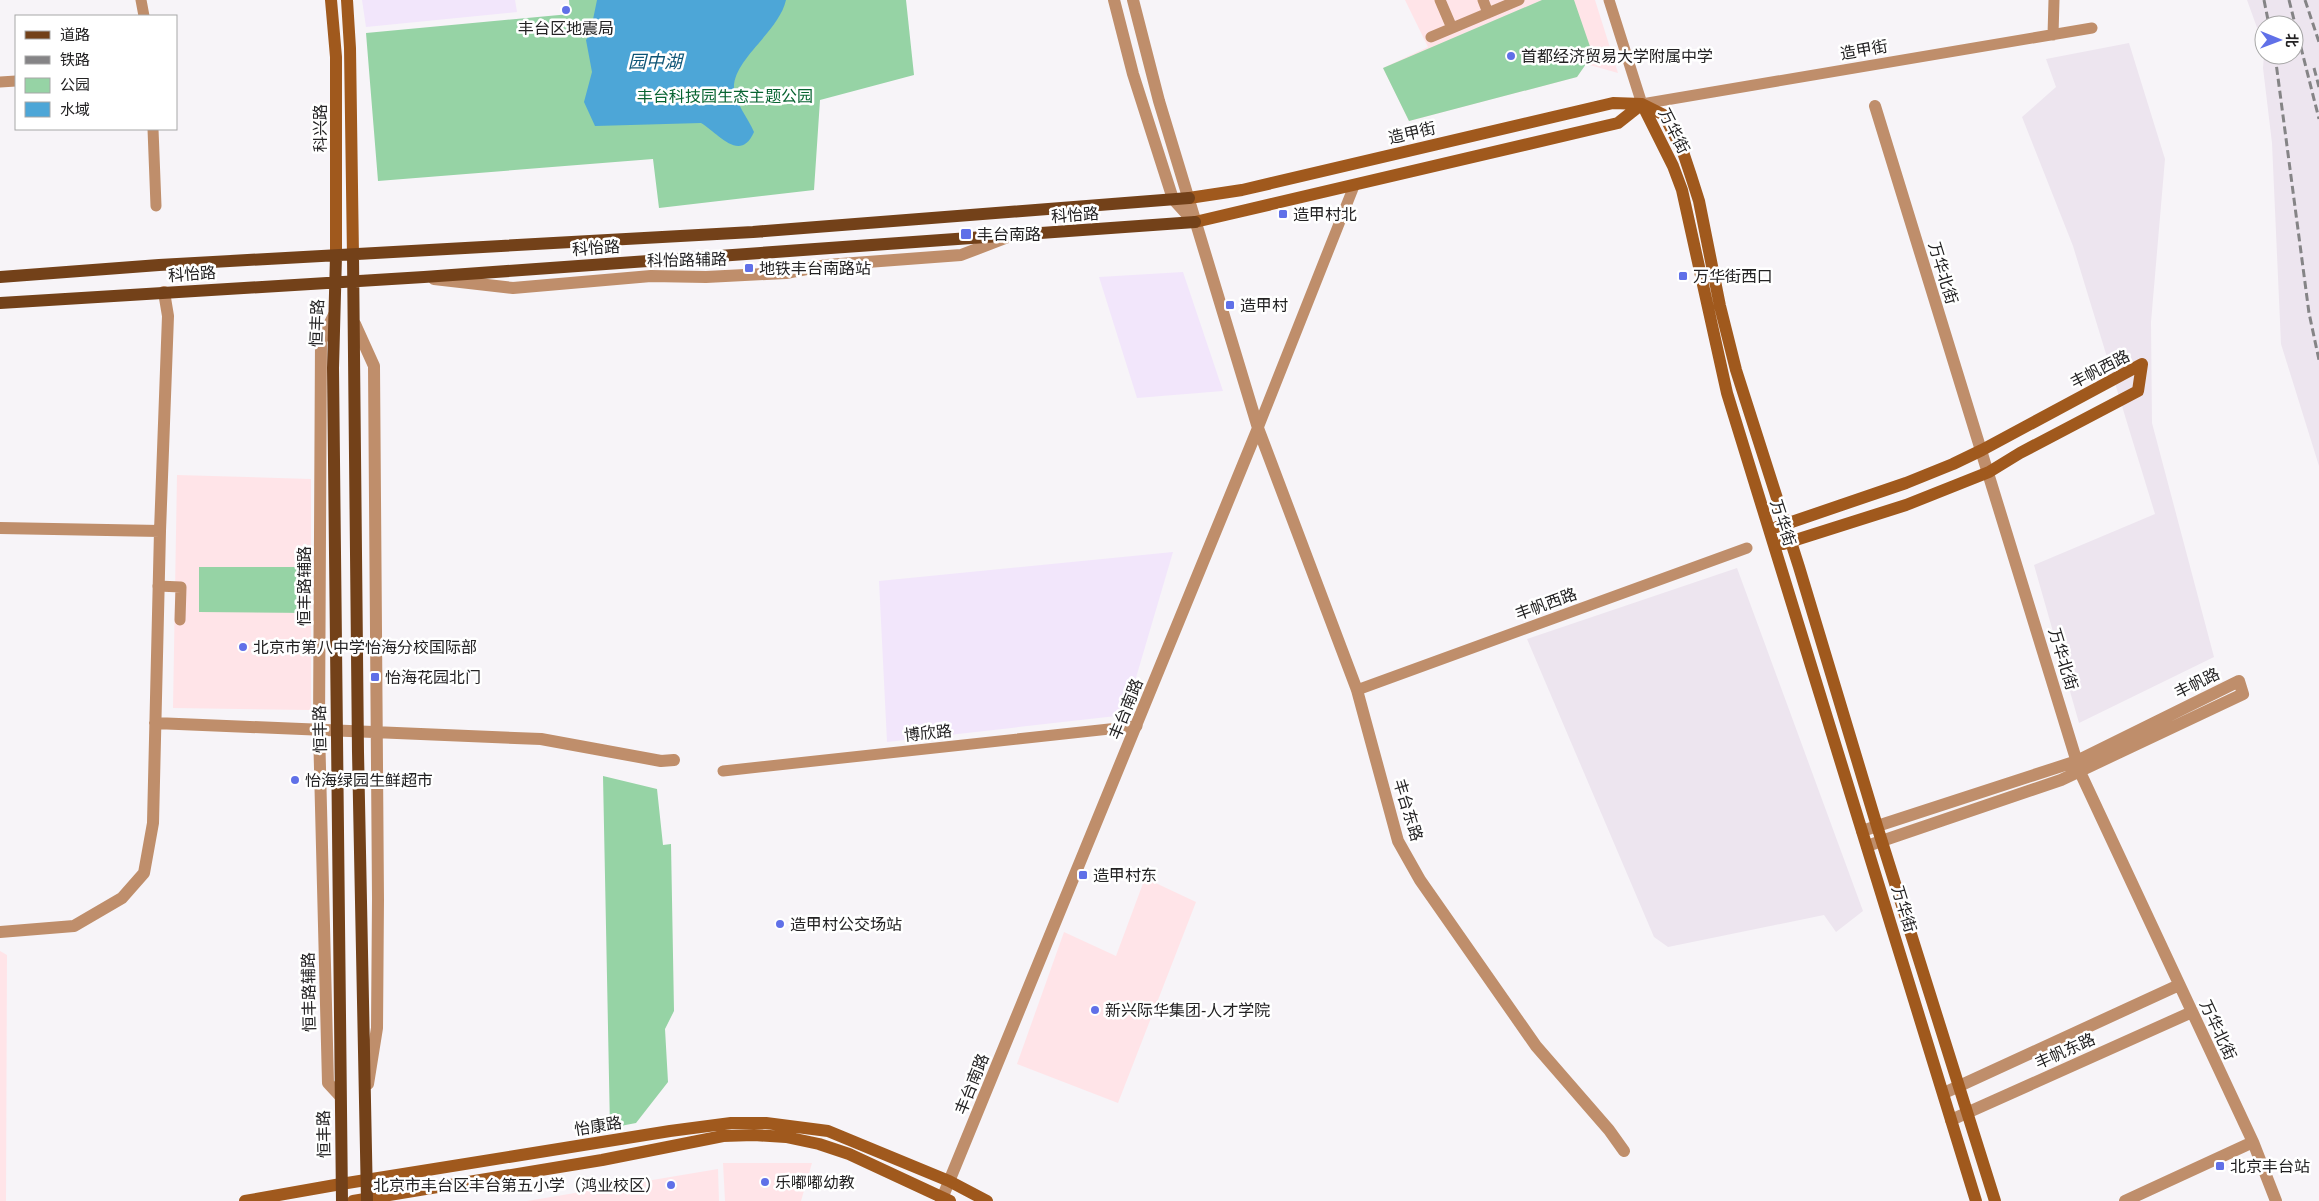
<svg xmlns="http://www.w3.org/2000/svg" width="2319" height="1201" font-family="Helvetica,'Noto Sans SC',sans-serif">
  <rect width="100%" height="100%" fill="#f7f4f8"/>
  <path fill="#f2e6fb" d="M362 0H515L517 12 366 27Z
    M1183 272 1223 391 1137 398 1099 277Z
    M1173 552 1125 715 887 742 879 581Z"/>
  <path fill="#ede5ef" d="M2247 0H2319V466L2281 344 2272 143 2263 68 2264 55H2294V25H2264V47Z
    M2129 43 2165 159 2151 322 2152 423 2214 657 2079 723 2034 565 2155 514 2073 246 2022 117 2056 87 2046 59Z
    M1737 568 1863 911 1836 932 1824 915 1668 947 1654 937 1527 639Z"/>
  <path fill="#ffe4e8" d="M1405 0H1595L1618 73 1586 64 1577 77 1409 121 1383 68 1428 47Z
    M177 475 311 479V710L173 708Z
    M1145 878 1196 902 1118 1103 1017 1064 1064 932 1116 956Z
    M0 951 7 955 6 1201H0Z
    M723 1163H812L801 1201H725Z
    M718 1169 719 1201H527Z"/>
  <path fill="#96d3a5" d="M569 0H906L914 75 820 100 814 190 659 208 653 159 378 181 366 33 570 14Z
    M1542 0H1574L1595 61 1586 64 1577 77 1409 121 1383 68Z
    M199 567H310V613L199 612Z
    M603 776 657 789 663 845 671 844 674 1011 665 1029 668 1082 636 1123 610 1128Z"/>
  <path fill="#4da6d7" d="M597 0H786C779 32 732 60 734 89 736 104 748 118 754 132 740 164 717 132 701 123L595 126 584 102 592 72 586 40 590 34Z"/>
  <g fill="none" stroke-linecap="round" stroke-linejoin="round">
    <path stroke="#bf8e6b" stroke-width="11" d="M141 0 144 16
      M1440 0 1452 28
      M1483 0 1488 13
      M1609 0 1642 104 2092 28
      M2053 35 2054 0
      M1431 37 1519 0
      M0 82 16 81
      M153 129 156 206
      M1258 428 1354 186
      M158 586 181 587 180 620
      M1357 690 1747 548
      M723 771 1137 726"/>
    <path stroke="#bf8e6b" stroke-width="12" d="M1114 0 1133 74 1173 199 1193 221
      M1133 0 1159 101 1258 428 1357 690 1398 841 1420 880 1536 1046 1609 1130 1624 1151
      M1875 106 2080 772 2253 1142 2276 1201
      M434 279 513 288 651 276 706 277 786 273 827 265 961 255 1008 237
      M334 315 321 341 319 729 328 1083 340 1096
      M355 324 374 366 378 899 377 1028 368 1084
      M0 528 160 531
      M155 723 541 739 661 761 674 760
      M1862 831 2077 761 2239 681 2243 694 2061 780 1867 846
      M0 932 74 926 122 898 144 873 153 823 160 531 168 316 164 292
      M1944 1093 2179 985
      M1951 1120 2192 1012
      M941 1201 1258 428
      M2125 1201 2253 1142"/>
    <path stroke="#a0591d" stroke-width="12" d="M331 0 336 57V256
      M347 0 350 48 353 256
      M1642 104 1673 166 1682 190 1727 393 1976 1201
      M1189 198 1242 190 1613 103 1642 104 1664 115 1683 152 1691 176 1699 201 1720 306 1736 370 1799 567 1877 826 1995 1201
      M1195 222 1618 123 1642 104
      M1777 527 1906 483 1953 464 1982 450 2142 364 2138 391 2020 453 1989 472 1906 505 1783 544
      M245 1201 341 1184 670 1131 731 1123H766L828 1131 949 1181 987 1201
      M353 1201 602 1160 723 1136 754 1135 786 1137 819 1144 849 1154 950 1201"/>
    <path stroke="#734119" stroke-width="12" d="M336 256 333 368 342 1201
      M353 256 358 752 367 1201
      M0 277 159 265 753 232 1189 198
      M0 303 424 277 1195 222"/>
    <path stroke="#858486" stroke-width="3" stroke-dasharray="8 4" stroke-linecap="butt" d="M2264 0 2269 25
      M2289 0 2319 119
      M2305 0 2319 42
      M2275 55 2309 313 2319 360
      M2314 68 2319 87"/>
  </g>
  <g fill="#6070e8" stroke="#fff" stroke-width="2">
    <circle cx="566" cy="10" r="5"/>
    <circle cx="1511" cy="56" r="5"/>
    <rect x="1278" y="209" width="10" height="10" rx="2.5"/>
    <rect x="960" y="228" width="12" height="12" rx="2.5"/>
    <rect x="744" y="263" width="10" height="10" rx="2.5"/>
    <rect x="1678" y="271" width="10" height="10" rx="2.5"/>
    <rect x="1225" y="300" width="10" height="10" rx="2.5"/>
    <circle cx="243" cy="647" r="5"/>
    <rect x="370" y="672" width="10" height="10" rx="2.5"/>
    <circle cx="295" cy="780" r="5"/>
    <rect x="1078" y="870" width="10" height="10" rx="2.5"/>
    <circle cx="780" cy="924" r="5"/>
    <circle cx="1095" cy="1010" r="5"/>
    <rect x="2215" y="1161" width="10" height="10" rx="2.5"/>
    <circle cx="765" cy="1182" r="5"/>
    <circle cx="671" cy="1185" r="5"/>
  </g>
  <g text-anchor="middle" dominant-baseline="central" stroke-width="5" stroke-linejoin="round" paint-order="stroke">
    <g font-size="16" fill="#232223" stroke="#fff" text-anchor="start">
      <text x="566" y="28" text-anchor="middle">丰台区地震局</text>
      <text x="1521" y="56">首都经济贸易大学附属中学</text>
      <text x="1293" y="214">造甲村北</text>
      <text x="977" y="234">丰台南路</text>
      <text x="759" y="268">地铁丰台南路站</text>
      <text x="1693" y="276">万华街西口</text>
      <text x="1240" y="305">造甲村</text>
      <text x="253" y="647">北京市第八中学怡海分校国际部</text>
      <text x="385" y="677">怡海花园北门</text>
      <text x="305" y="780">怡海绿园生鲜超市</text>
      <text x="1093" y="875">造甲村东</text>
      <text x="790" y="924">造甲村公交场站</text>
      <text x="1105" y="1010">新兴际华集团-人才学院</text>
      <text x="2230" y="1166">北京丰台站</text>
      <text x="775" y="1182">乐嘟嘟幼教</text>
      <text x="661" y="1185" text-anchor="end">北京市丰台区丰台第五小学（鸿业校区）</text>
    </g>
    <g font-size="16" fill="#232223" stroke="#fff">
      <text transform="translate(1864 50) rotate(-10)">造甲街</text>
      <text transform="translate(320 128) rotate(-90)">科兴路</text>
      <text transform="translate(1674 131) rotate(63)">万华街</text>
      <text transform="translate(1412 133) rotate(-13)">造甲街</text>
      <text transform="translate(1075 215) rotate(-4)">科怡路</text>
      <text transform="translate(596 248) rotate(-4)">科怡路</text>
      <text transform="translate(687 260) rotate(-1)">科怡路辅路</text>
      <text transform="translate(1943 273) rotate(73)">万华北街</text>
      <text transform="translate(192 274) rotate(-4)">科怡路</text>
      <text transform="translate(317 323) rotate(-88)">恒丰路</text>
      <text transform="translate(2100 369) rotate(-27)">丰帆西路</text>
      <text transform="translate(1783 523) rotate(72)">万华街</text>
      <text transform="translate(304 586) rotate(-90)">恒丰路辅路</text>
      <text transform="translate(1546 604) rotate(-20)">丰帆西路</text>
      <text transform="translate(2063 659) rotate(73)">万华北街</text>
      <text transform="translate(2197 683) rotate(-26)">丰帆路</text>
      <text transform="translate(1126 709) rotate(-68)">丰台南路</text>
      <text transform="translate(320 729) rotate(-91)">恒丰路</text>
      <text transform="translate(928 733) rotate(-6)">博欣路</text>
      <text transform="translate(1408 810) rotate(73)">丰台东路</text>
      <text transform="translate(1904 909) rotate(73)">万华街</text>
      <text transform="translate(309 992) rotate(-91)">恒丰路辅路</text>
      <text transform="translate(2218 1030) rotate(65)">万华北街</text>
      <text transform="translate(2065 1051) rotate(-24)">丰帆东路</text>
      <text transform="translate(972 1084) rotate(-68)">丰台南路</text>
      <text transform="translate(598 1126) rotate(-9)">怡康路</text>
      <text transform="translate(324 1134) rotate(-91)">恒丰路</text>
    </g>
    <g font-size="16" fill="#086431" stroke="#fff">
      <text x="725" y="96">丰台科技园生态主题公园</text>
    </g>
    <g font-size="18" font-style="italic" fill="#0e5576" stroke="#fff">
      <text x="655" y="62">园中湖</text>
    </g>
  </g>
  <rect x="15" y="15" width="162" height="115" fill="#ffffff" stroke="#a7a7a7"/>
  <rect x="25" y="31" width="25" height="8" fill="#734119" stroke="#a7a7a7"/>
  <text x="60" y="40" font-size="15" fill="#232223">道路</text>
  <rect x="25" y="56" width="25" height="8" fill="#858486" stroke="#a7a7a7"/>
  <text x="60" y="65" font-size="15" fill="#232223">铁路</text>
  <rect x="25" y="78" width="25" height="15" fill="#96d3a5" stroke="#a7a7a7"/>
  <text x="60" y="90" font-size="15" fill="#232223">公园</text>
  <rect x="25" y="102" width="25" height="15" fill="#4da6d7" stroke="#a7a7a7"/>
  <text x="60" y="115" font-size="15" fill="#232223">水域</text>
  <g transform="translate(2279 40) rotate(91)"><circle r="24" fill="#ffffff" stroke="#a7a7a7"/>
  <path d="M0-4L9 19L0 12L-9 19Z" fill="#6070e8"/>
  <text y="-8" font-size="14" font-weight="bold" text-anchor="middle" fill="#232223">北</text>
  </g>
</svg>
